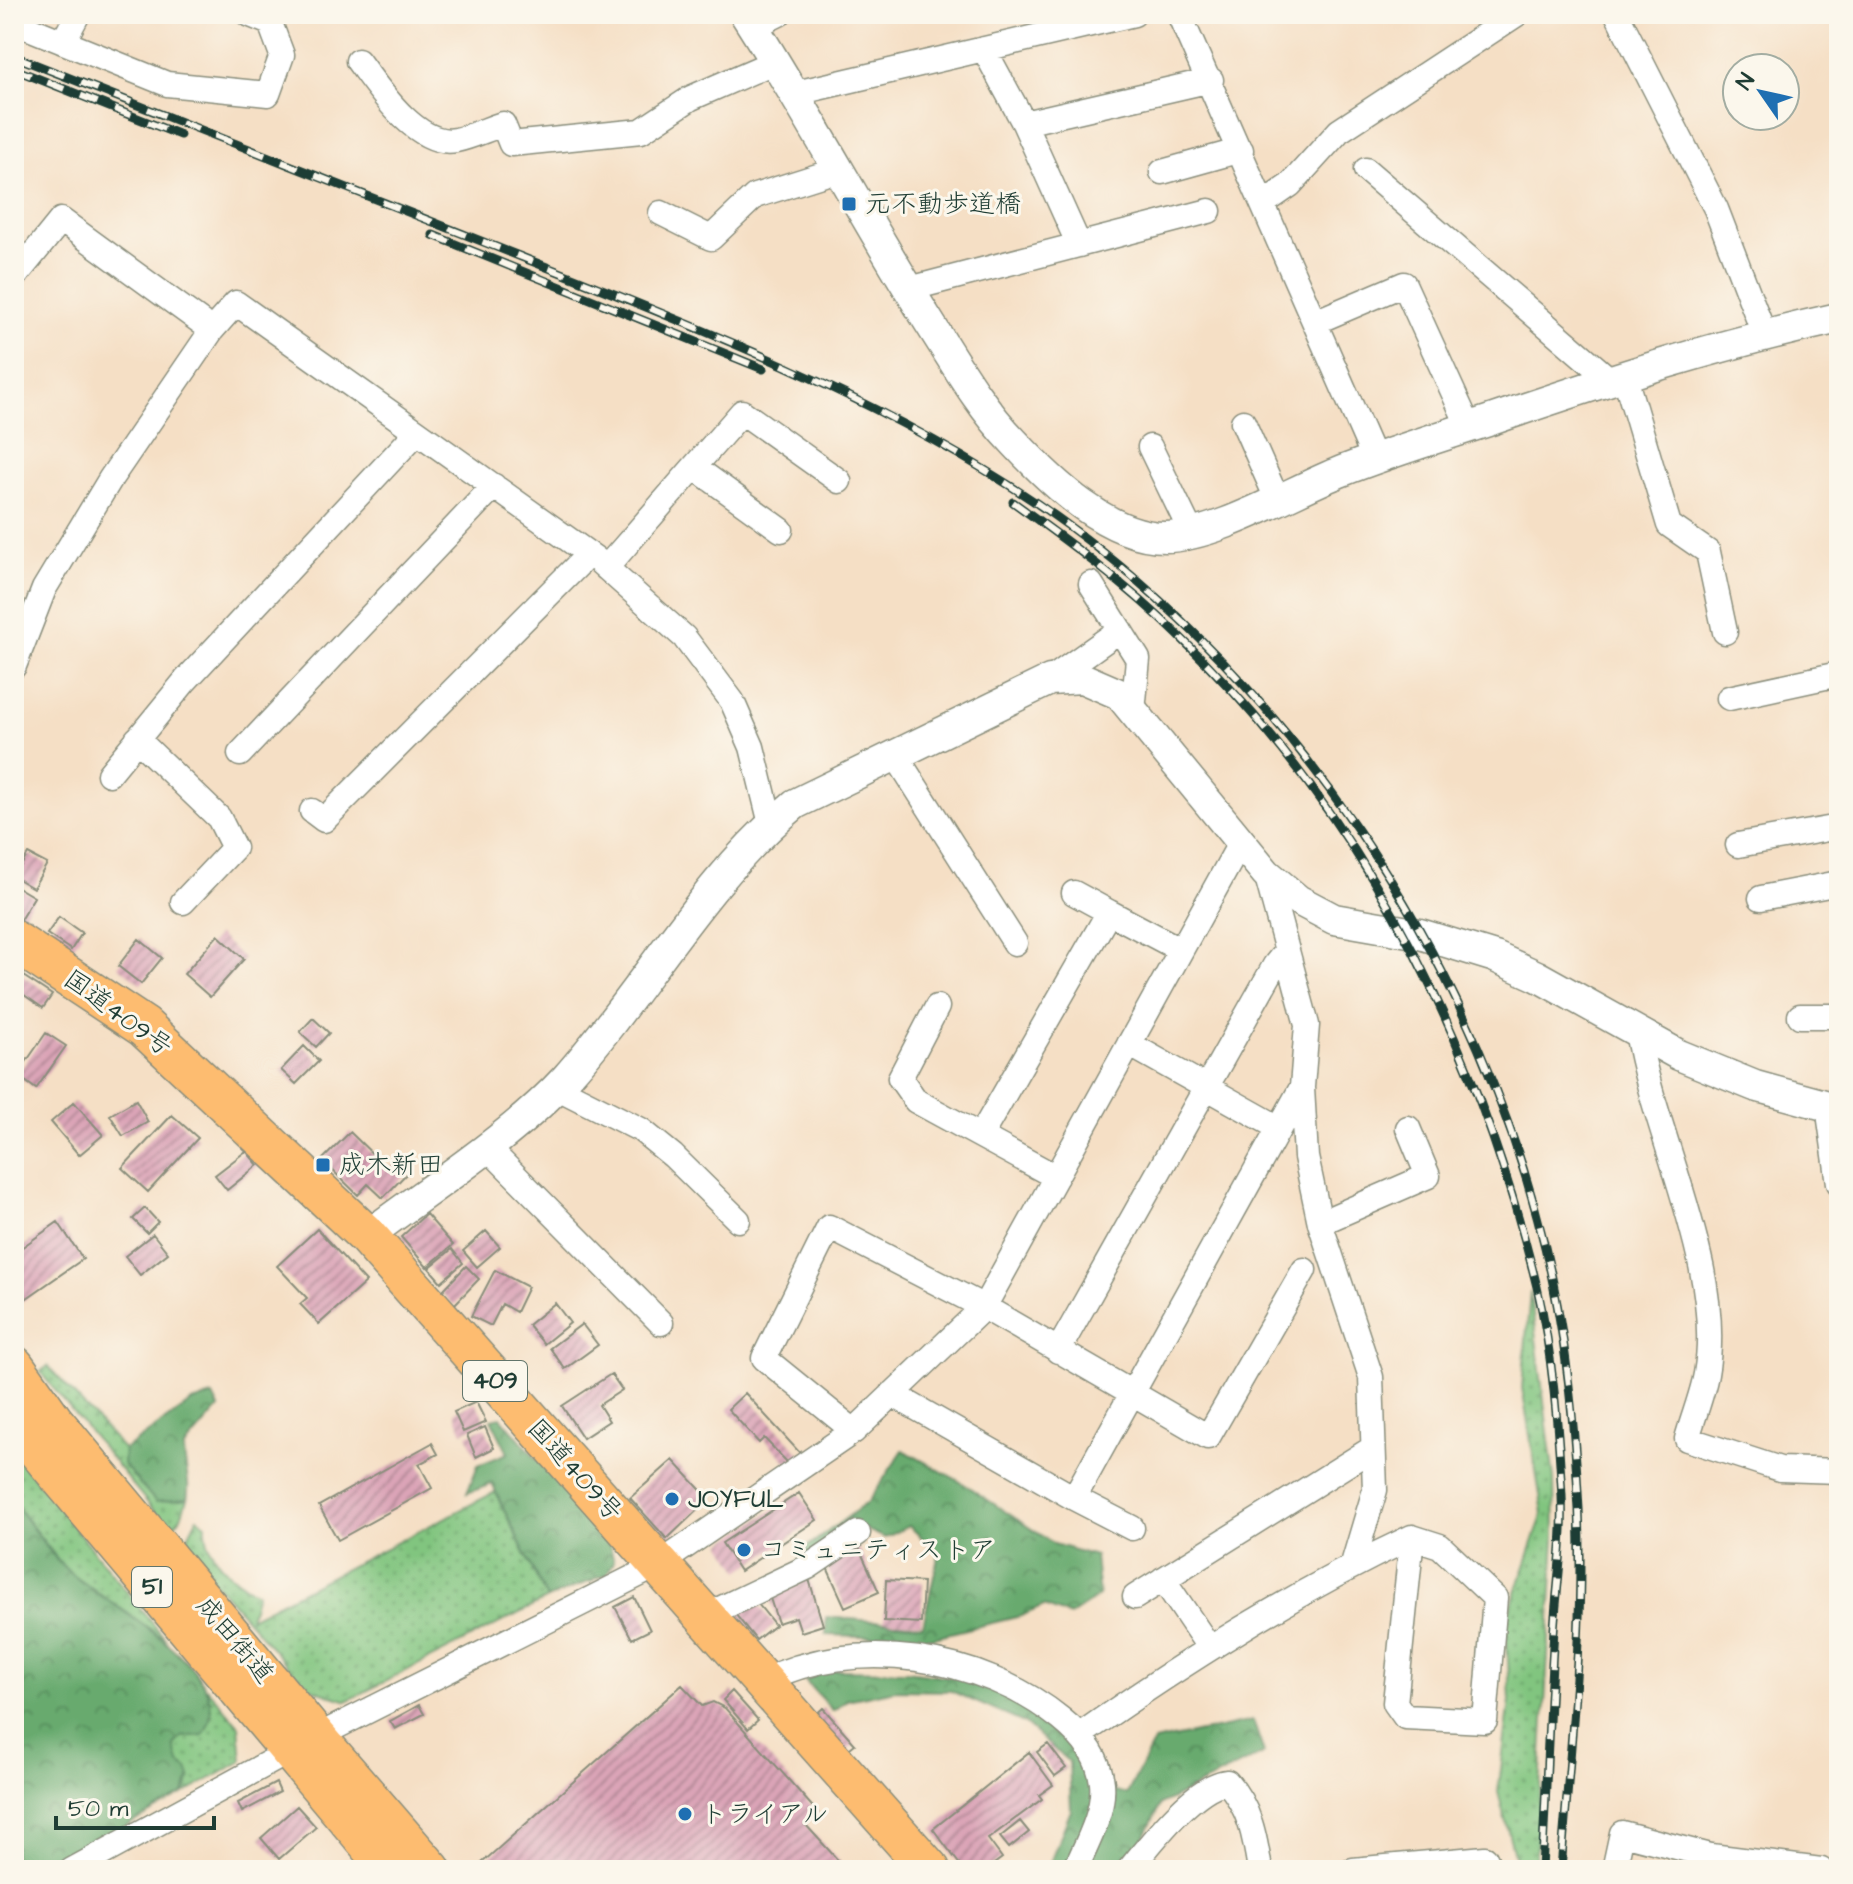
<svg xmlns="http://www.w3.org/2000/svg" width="1853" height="1884" font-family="'Architects Daughter','Klee One',sans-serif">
  <defs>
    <pattern id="grass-dots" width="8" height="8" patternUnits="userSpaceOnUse" patternTransform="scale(2)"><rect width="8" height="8" fill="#81c57f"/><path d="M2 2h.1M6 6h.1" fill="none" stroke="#69a169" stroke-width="1.8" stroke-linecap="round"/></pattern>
    <pattern id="forest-crowns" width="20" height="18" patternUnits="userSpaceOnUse" patternTransform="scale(2)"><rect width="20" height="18" fill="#68aa6e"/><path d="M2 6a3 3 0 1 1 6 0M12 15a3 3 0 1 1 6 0" fill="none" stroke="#558c5b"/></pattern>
    <pattern id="building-hatch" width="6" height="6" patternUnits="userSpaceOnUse" patternTransform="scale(2)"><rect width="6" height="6" fill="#dba4b7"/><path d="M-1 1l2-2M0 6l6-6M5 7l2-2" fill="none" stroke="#b18796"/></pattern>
  </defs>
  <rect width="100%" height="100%" fill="#fbf7ec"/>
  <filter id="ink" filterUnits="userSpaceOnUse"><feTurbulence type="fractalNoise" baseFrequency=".0125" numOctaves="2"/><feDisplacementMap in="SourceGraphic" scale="16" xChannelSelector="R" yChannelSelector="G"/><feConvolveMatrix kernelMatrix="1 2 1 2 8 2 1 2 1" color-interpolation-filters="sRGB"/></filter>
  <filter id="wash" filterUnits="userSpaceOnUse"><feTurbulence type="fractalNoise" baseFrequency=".006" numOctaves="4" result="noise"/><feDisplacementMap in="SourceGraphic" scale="32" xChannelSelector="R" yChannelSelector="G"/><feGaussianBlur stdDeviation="1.8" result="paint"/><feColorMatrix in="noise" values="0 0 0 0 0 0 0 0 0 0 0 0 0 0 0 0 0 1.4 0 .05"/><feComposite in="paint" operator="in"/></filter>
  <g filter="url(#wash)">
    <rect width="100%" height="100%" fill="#f5dfc5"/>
    <path fill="url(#grass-dots)" stroke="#50815a" stroke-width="2" d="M1530 1292 1554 1479 1555 1537 1535 1870H1518L1498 1792 1510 1701 1506 1622 1543 1513 1522 1388Z
      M48 1366 124 1450 123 1464 156 1502 187 1499 181 1517 170 1530 40 1372Z
      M14 1453 166 1640 67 1571 14 1503Z
      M495 1492 547 1599 347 1701 305 1686 183 1546 197 1518 206 1524C204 1556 231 1579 257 1593L250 1618Z
      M206 1687 239 1726 242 1761 184 1794 191 1777 188 1769 179 1763 174 1745 181 1737 203 1735 210 1703Z"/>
    <path fill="url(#forest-crowns)" stroke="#447451" stroke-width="2" d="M213 1396 219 1408 184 1448C184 1467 191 1481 187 1499L156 1502 123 1464 124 1450 192 1402Z
      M501 1417 610 1546 614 1561 607 1574 547 1599 492 1484 467 1493 478 1465 508 1453 491 1419Z
      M903 1450 961 1482 1054 1544 1095 1556 1099 1596 1070 1616 1044 1606 1021 1616 930 1638 826 1635V1617L923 1625 939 1553 909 1526 885 1538 858 1526 804 1558 807 1547 868 1502Z
      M14 1503C31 1525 47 1551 67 1570 102 1604 246 1671 203 1735L181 1737 174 1745 179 1763 188 1769 191 1777 184 1794 47 1870H14Z
      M827 1670 907 1671 973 1680 1010 1692 1084 1749 1092 1785 1127 1794 1154 1742 1253 1721 1264 1753 1160 1805 1142 1842 1120 1870H1047L1071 1810 1069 1762 1024 1723 951 1691 896 1690 847 1700 833 1711 805 1681Z"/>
    <g id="blocks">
      <path fill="url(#building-hatch)" d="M28 854 47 864 33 888 14 877Z
        M14 885 34 897 20 920 14 916Z
        M59 917 82 933 71 950 47 934Z
        M218 935 244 959 210 997 184 974Z
        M139 939 162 958 141 984 118 966Z
        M14 970 52 995 43 1008 14 988Z
        M313 1018 329 1033 316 1047 300 1032Z
        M46 1033 66 1046 36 1089 17 1075Z
        M304 1046 319 1061 296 1084 281 1070Z
        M136 1100 148 1122 123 1136 110 1115Z
        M74 1102 103 1135 79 1155 51 1122Z
        M172 1115 198 1138 148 1192 122 1168Z
        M350 1132 389 1170 399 1159 410 1170 383 1198 368 1184 358 1195 322 1160Z
        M246 1151 258 1165 227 1190 215 1175Z
        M145 1208 158 1222 147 1233 133 1219Z
        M426 1214 453 1245 427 1267 401 1237Z
        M58 1222 83 1259 14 1307V1253Z
        M317 1229 366 1282 319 1324 300 1304 307 1298 277 1266Z
        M486 1231 500 1247 477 1267 463 1251Z
        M153 1234 168 1253 140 1275 125 1256Z
        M452 1249 463 1263 441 1282 429 1268Z
        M466 1266 479 1279 454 1305 441 1292Z
        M495 1270 528 1287 516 1312 502 1304 491 1326 471 1316Z
        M555 1303 570 1323 544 1344 528 1325Z
        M582 1324 598 1345 565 1369 550 1348Z
        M611 1374 622 1390 599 1405 609 1421 583 1438 562 1406Z
        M745 1393 800 1453 789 1464 764 1438 759 1443 728 1409Z
        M476 1402 486 1422 463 1432 454 1412Z
        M485 1427 494 1448 476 1457 467 1435Z
        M432 1443 438 1454 419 1464 432 1488 338 1540 319 1506Z
        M673 1460 709 1499 667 1539 630 1498Z
        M799 1493 817 1520 740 1571 722 1543Z
        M859 1548 879 1592 845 1607 825 1563Z
        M808 1576 823 1625 801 1632 796 1617 778 1623 767 1589Z
        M886 1580 923 1582 921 1623 884 1621Z
        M750 1594 775 1625 756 1640 731 1609Z
        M634 1597 650 1630 632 1639 615 1607Z
        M682 1685 702 1706 713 1702 725 1708 818 1813 805 1824 847 1870H474Z
        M732 1691 758 1720 748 1729 723 1700Z
        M419 1705 424 1714 395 1729 390 1721Z
        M823 1708 855 1744 845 1752 813 1717Z
        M1048 1744 1066 1768 1055 1776 1037 1752Z
        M1029 1752 1053 1785 1039 1795 1042 1799 988 1839 1002 1858 986 1870H964L933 1829Z
        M276 1783 280 1792 242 1812 238 1803Z
        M297 1806 316 1827 279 1859 261 1838Z
        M1020 1821 1029 1832 1009 1848 1000 1837Z"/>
    </g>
  </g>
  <g filter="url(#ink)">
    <use href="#blocks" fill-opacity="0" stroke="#8a8e7c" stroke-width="2"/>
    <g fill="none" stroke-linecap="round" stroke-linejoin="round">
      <g stroke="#8a8e7c" stroke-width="27">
        <path id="minor" d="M1179 14 1375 460
          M1617 14 1716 209 1764 334
          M14 22 167 84 268 94 282 55 270 23 248 14
          M753 27 779 14
          M63 42 78 14
          M984 49 1024 123 1079 245
          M358 61C377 87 417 148 456 140 471 137 487 129 503 124L511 144 641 131 691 98 776 61
          M796 93 1134 14
          M1024 123 1211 80
          M1366 170 1609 379
          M1162 172 1241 150
          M1264 203 1290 185 1339 131 1517 14
          M661 213 711 238 755 196 840 169
          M14 278 61 220 212 330
          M909 289 1209 211
          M1315 322 1404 284 1469 427
          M1624 374 1669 525 1708 552 1725 632
          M1243 422 1277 499
          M1150 447 1192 534
          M694 467 781 530
          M606 568 742 412 839 481
          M1091 584 1138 659 1133 711
          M14 666 44 589 111 478 212 330 236 303 596 559 684 637 732 701 752 747 771 824
          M1050 680 1120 630
          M1729 698 1839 674
          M137 739 219 818 234 848 183 902
          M240 754 494 486
          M896 756 1015 943
          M109 774 185 681 417 432
          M312 811 324 820 589 554
          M1738 845 1839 827
          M1074 893 1109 912
          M1761 898 1839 883
          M937 1007 900 1078 916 1101 1056 1177
          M1800 1016H1839
          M1637 1031C1654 1136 1725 1269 1706 1374 1702 1396 1693 1417 1687 1439L1780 1469 1839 1471
          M1129 1044 1279 1128
          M556 1087 641 1130 673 1156 738 1220
          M1302 1088 1306 1157 1320 1223 1371 1377 1375 1490 1353 1564
          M1828 1106 1839 1183
          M981 1135 1109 912 1181 950
          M486 1146 661 1323
          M1320 1223 1428 1176 1408 1128
          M1058 1351 1275 965 1287 950
          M892 1394 1074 1498
          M854 1431 764 1358 829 1227 984 1307 1208 1437 1304 1270
          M1132 1528 1074 1498 1302 1087 1307 1025 1266 873
          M1163 1579 1209 1647
          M1135 1597 1373 1448
          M705 1616 808 1567 858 1533
          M763 1681C855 1635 982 1655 1061 1719 1081 1735 1099 1756 1102 1783 1105 1812 1086 1845 1075 1870
          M1080 1735C1186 1661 1294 1592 1412 1537L1440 1546 1495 1598 1485 1721 1405 1717 1395 1703 1412 1537
          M72 1870 316 1737 658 1565 854 1431 984 1307 1242 840
          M1129 1870C1150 1844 1195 1785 1227 1782 1250 1808 1255 1837 1260 1870
          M1353 1870 1485 1858 1491 1870
          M1614 1870 1622 1833 1711 1856 1821 1870"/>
      </g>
      <g stroke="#8a8e7c" stroke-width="33">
        <path id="tertiary" d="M745 14C810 115 865 220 929 322 955 363 980 407 1014 442 1051 482 1108 537 1165 537 1216 537 1293 490 1342 471 1390 452 1440 437 1488 421 1604 381 1719 344 1839 318
          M367 1236C430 1188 513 1136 566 1078 645 989 703 880 795 804L1050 680 1082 678 1119 694 1266 873 1298 900 1334 919 1420 934 1495 957 1537 976 1679 1055 1755 1086 1839 1109"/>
      </g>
      <g stroke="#8a8e7c" stroke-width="43">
        <path id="trunk" d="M14 941 144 1027 367 1236 930 1870
          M14 1366 53 1421 316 1737 431 1870
          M14 1422 391 1870"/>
      </g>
      <use href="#minor" stroke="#fff" stroke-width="24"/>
      <use href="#tertiary" stroke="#fff" stroke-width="30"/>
      <use href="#trunk" stroke="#fdbc70" stroke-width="40"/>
      <g stroke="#1f3d34" stroke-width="9">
        <path id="rail" d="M14 56C184 123 354 191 524 258 690 324 858 389 1009 485 1281 658 1488 968 1553 1283 1568 1356 1575 1435 1579 1509 1584 1630 1570 1750 1561 1870
          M14 69 180 135
          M433 235 763 369
          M1013 502C1070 543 1127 585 1177 634 1363 813 1476 1038 1537 1287 1553 1355 1558 1427 1562 1496 1564 1540 1557 1585 1554 1629 1549 1709 1546 1790 1542 1870"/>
      </g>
      <use href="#rail" stroke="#fbf7ec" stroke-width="6" stroke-dasharray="18" stroke-linecap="butt"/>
    </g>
  </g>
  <g fill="#1f6fb2" stroke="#fbf7ec" stroke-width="3">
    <rect x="841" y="196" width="16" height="16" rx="4"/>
    <rect x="315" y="1157" width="16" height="16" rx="4"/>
    <circle cx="672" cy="1499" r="8"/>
    <circle cx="744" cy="1550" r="8"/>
    <circle cx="685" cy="1814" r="8"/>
  </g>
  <g text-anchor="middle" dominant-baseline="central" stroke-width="6" stroke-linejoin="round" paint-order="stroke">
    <g fill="#fbf7ec" stroke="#61756b" stroke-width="2">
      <rect x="463" y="1361" width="64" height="40" rx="6"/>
      <rect x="132" y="1567" width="40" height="40" rx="6"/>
    </g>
    <g font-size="24" font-weight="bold" fill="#1f3d34">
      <text x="495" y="1381">409</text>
      <text x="152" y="1587">51</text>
    </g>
    <g font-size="26" fill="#1f3d34" stroke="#fbf7ec" text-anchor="start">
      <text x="865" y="204">元不動歩道橋</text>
      <text x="339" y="1165">成木新田</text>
      <text x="688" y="1499">JOYFUL</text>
      <text x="760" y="1550">コミュニティストア</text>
      <text x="701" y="1814">トライアル</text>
    </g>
    <g font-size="26" fill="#1f3d34" stroke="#fbf7ec">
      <text transform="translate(118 1013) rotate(36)">国道409号</text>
      <text transform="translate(575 1470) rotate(48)">国道409号</text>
      <text transform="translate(235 1640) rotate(50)">成田街道</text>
    </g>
  </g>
  <rect width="1853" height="1884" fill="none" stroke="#fbf7ec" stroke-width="48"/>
  <g transform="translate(1761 92) rotate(304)"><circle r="38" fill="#fbf7ec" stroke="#a3ada2" stroke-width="2"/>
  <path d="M0-6L14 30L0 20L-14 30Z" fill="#1f6fb2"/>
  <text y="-12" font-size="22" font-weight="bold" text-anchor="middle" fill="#1f3d34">N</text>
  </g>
  <path d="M56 1816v12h158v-12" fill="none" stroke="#1f3d34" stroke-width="4"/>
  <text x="68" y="1816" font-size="24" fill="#1f3d34" stroke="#fbf7ec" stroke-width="6" paint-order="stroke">50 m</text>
</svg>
